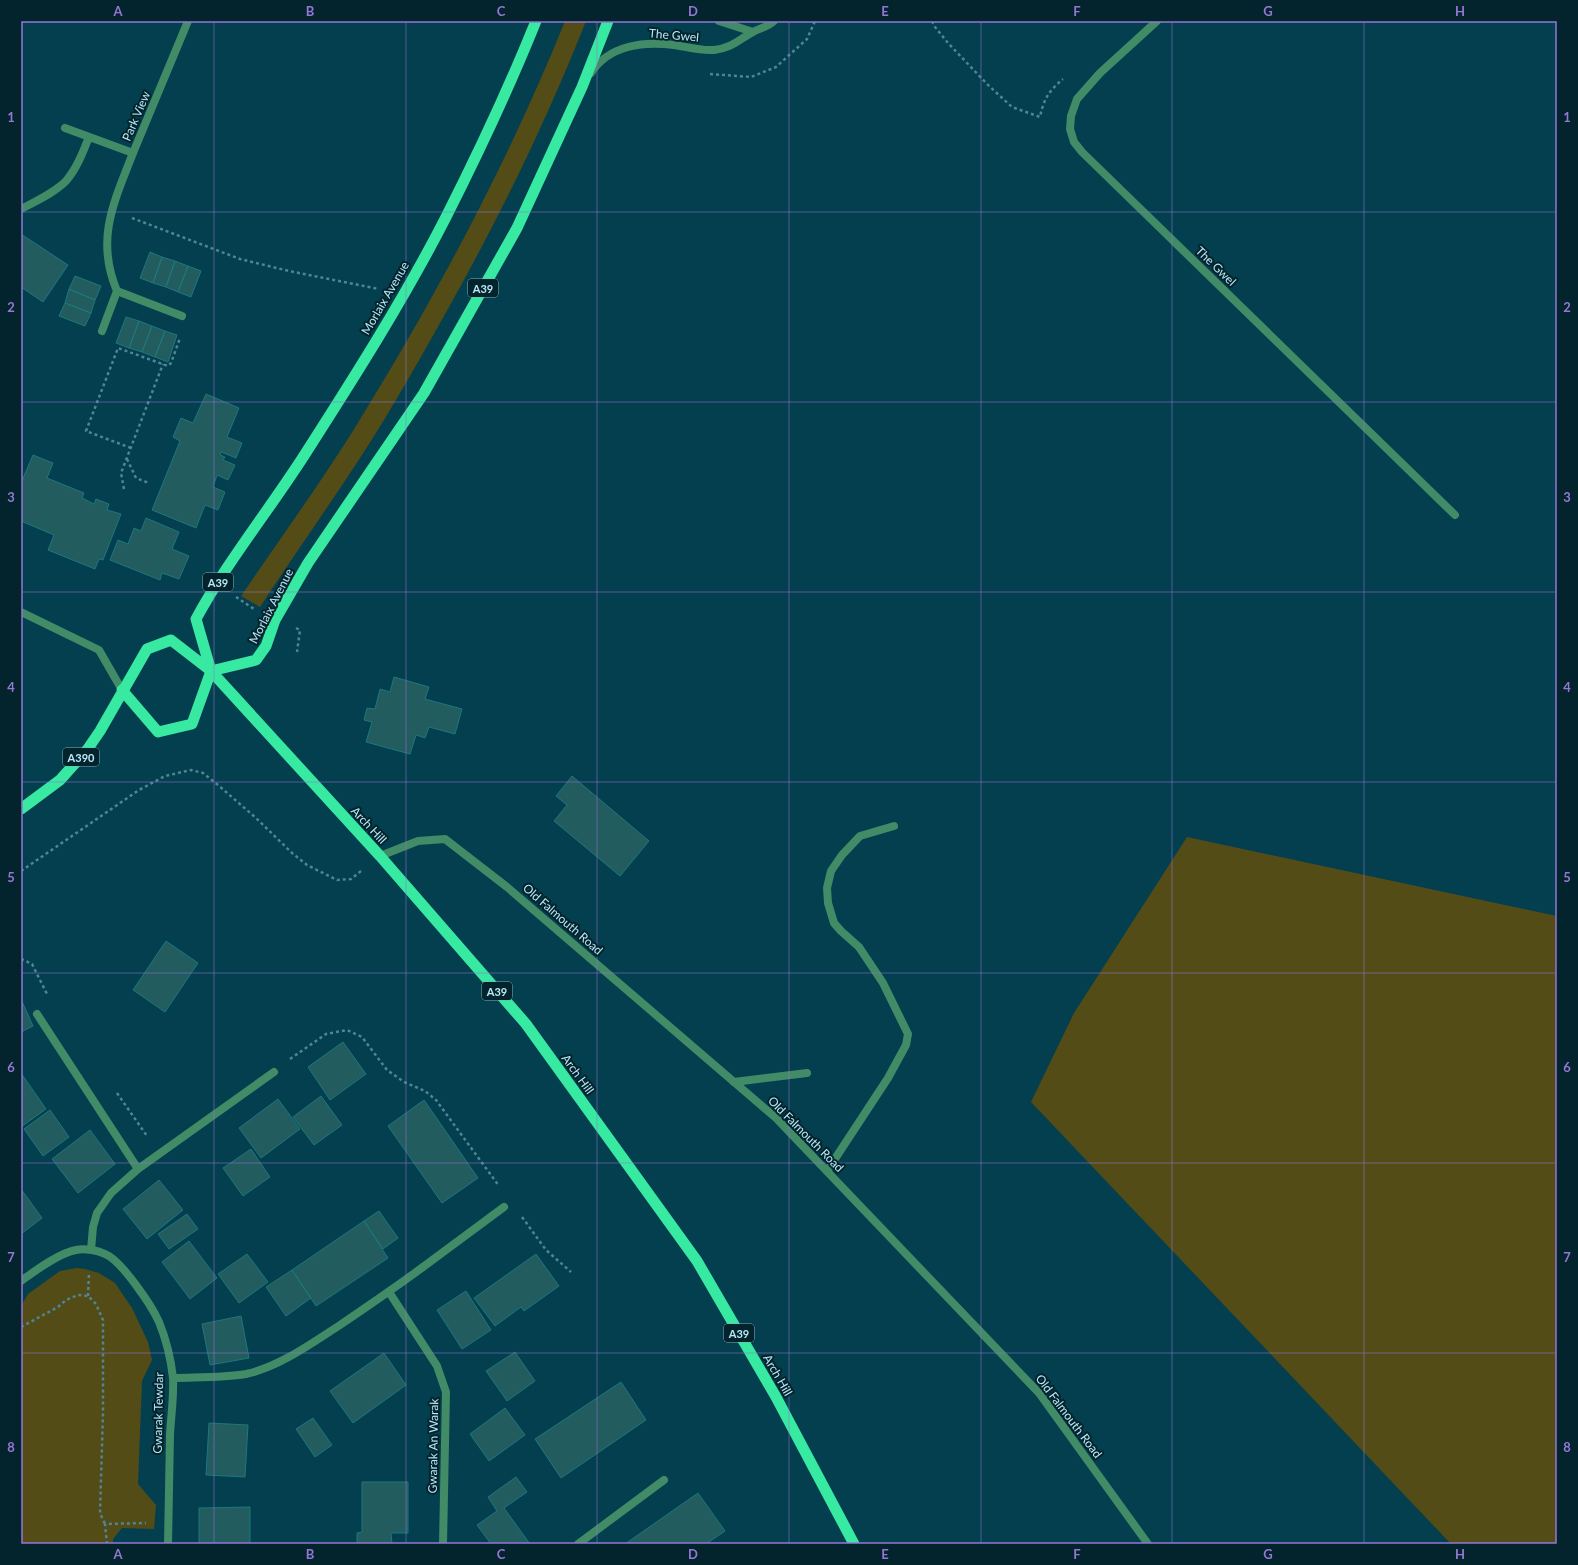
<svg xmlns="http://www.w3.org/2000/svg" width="1578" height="1565" font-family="Lato,sans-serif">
  <rect width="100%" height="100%" fill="#033f4e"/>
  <path fill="#544c17" d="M565 21H586C547 120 501 214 449 307 421 357 393 407 362 455 329 506 293 556 260 607L241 596C278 542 316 489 351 434 433 302 507 165 565 21Z
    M1187 837 1557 916V1544H1451L1031 1102 1074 1013Z
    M77 1268 85 1269 99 1273 115 1283 132 1308 148 1342 152 1360 142 1381 138 1484 156 1505 154 1529 122 1528 113 1539V1544H21V1306L28 1294 60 1271Z"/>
  <path fill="#235c5f" stroke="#1c787d" d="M21 234 68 265 43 302 21 287Z
    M150 252 162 257 153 283 140 278Z
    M162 257 175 261 166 287 153 283Z
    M175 261 188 266 178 292 166 287Z
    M188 266 201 271 191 297 178 292Z
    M75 276 101 286 95 300 69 289Z
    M69 289 95 300 91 313 65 303Z
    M65 303 91 313 85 326 59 316Z
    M126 317 139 321 129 348 116 343Z
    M139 321 152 326 142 352 129 348Z
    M152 326 165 331 155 357 142 352Z
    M165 331 177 335 168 362 155 357Z
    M206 394 239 408 227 437 242 443 236 458 221 452 220 455 225 457 223 460 235 465 228 480 217 475 213 487 225 492 218 510 205 505 196 528 152 510 180 441 173 437 181 418 193 423Z
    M33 455 53 463 47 478 84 493 82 498 94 504 96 499 109 504 107 510 121 514 103 560 99 559 95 569 48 550 54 535 21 521V483Z
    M146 518 179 532 172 549 189 556 179 579 162 573 160 580 110 560 118 540 128 544 134 528 141 531Z
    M394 677 429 687 425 699 462 709 455 734 429 727 425 738 416 735 410 754 366 742 372 722 364 720 367 708 375 709 380 689 390 692Z
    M572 776 649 841 620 876 554 821 567 805 556 796Z
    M166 941 198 963 165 1012 133 990Z
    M21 999 33 1026 21 1032Z
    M343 1042 366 1074 330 1100 308 1067Z
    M21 1073 46 1109 21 1127Z
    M321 1096 342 1125 314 1145 293 1117Z
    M278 1099 300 1129 261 1158 239 1128Z
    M424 1100 478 1178 442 1203 388 1126Z
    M50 1110 69 1137 43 1156 24 1129Z
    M90 1130 115 1164 78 1193 52 1159Z
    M251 1149 270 1177 243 1196 223 1168Z
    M159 1180 183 1210 147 1239 123 1209Z
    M21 1189 42 1218 21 1234Z
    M379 1211 398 1238 383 1249 364 1221Z
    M187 1214 198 1229 169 1249 158 1234Z
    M364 1221 388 1258 316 1306 292 1270Z
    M189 1241 217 1278 190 1299 162 1262Z
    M247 1254 268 1282 239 1303 218 1274Z
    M536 1254 559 1286 524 1311 521 1307 495 1326 474 1298Z
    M292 1270 311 1298 286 1316 266 1287Z
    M466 1291 491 1330 462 1349 437 1310Z
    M241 1316 249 1358 210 1365 202 1324Z
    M515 1352 535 1381 507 1401 486 1371Z
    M384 1353 406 1385 353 1423 330 1391Z
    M621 1382 646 1420 561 1478 535 1439Z
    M505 1408 525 1435 489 1461 470 1434Z
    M313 1418 332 1445 315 1457 296 1429Z
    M209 1423 248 1425 245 1477 206 1475Z
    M516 1477 527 1492 504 1508 530 1544H491L477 1525 497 1511 488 1497Z
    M362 1482H408V1533H391L392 1544H357V1533L362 1532Z
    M698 1493 725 1531 706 1544H625Z
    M250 1507V1544H199V1508Z"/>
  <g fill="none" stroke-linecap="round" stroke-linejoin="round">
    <path stroke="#4f8594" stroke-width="2.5" stroke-dasharray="3 3" stroke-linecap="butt" d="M932 21 935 27 948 43 988 85 1012 107 1040 117C1044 98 1049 91 1063 79
      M710 74 751 77 776 67 807 39 815 21
      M132 218 240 259 289 271 379 289
      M131 448 86 431 118 348 168 366 171 363 180 338
      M127 459 136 478 149 483
      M124 489 121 473 163 364
      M236 597 254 609
      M296 628 300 630 297 652
      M21 871 139 790 165 776 191 770 203 773 218 785 256 818 292 853 307 865 337 880 351 879 361 871
      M21 959 32 964 47 994
      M290 1059 326 1034 347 1030 362 1037 387 1070 404 1082 425 1091 436 1100 499 1186
      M117 1093 147 1136
      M522 1217 546 1250 571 1272
      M88 1296 89 1273
      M21 1327 58 1307 66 1300 78 1295 88 1296 96 1304 103 1320V1413L100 1513 105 1524
      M107 1544 105 1524 146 1523"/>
    <path stroke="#428b67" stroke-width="8" d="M133 153C114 202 95 239 117 291L182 316
      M102 331 117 291
      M37 1014 138 1169
      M734 1082 807 1073
      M827 1171 888 1078 906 1045 908 1034 883 983 859 947 841 931 834 923 828 903 827 888 831 871 842 855 860 836 894 826
      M91 1250 93 1227 97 1213 111 1193 138 1169 274 1072
      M423 1267 504 1207"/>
    <path stroke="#428b67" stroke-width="8" d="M719 21 753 32
      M1157 21 1100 73 1077 99 1071 116 1070 129 1074 142 1082 152 1120 189 1455 515
      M591 73C609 45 644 41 674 45 687 47 701 51 714 50 732 48 738 40 753 32 760 28 768 27 774 21
      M65 128 133 153 188 21
      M21 209C36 201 54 193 66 181 77 168 83 152 89 137
      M380 856 418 841 445 839 507 887 776 1118 1039 1393 1148 1544
      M21 1281C35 1271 59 1253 76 1250 84 1248 97 1250 105 1254 121 1260 152 1306 159 1322 166 1339 171 1360 173 1378 174 1396 171 1416 170 1435 169 1471 169 1508 168 1544
      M389 1292 437 1366 446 1392 443 1544
      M173 1378C197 1377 222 1378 246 1374 279 1367 312 1343 340 1325 368 1306 396 1287 423 1267
      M578 1544 664 1480"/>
    <path stroke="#428b67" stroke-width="8" d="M21 612 99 650 122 690"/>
    <path stroke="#38e9a2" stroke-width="11" d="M211 671 256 660 266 646 275 620 308 563 424 393 517 228 582 87 608 21
      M211 671 196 619C228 560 271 508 307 451 355 376 404 299 445 219 478 154 509 88 536 21
      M122 690 158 732 192 724 211 671
      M21 809 60 780 87 750 100 731 147 649 171 640 211 671 380 856 526 1024 697 1261 776 1397 854 1544"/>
  </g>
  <path fill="none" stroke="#9477d5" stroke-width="1" stroke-opacity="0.55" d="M214 21V1544M406 21V1544M597 21V1544M789 21V1544M981 21V1544M1172 21V1544M1364 21V1544M21 212H1557M21 402H1557M21 592H1557M21 782H1557M21 973H1557M21 1163H1557M21 1353H1557"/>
  <g text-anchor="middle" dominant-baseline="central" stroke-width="4" stroke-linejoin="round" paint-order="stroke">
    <g fill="#03242d" stroke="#83acba" stroke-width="1">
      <rect x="468" y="279" width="30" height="18" rx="3"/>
      <rect x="203" y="573" width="30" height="18" rx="3"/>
      <rect x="63" y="748" width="36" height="18" rx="3"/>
      <rect x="482" y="982" width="30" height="18" rx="3"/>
      <rect x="724" y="1324" width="30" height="18" rx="3"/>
    </g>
    <g font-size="11" font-weight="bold" fill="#bae7f6">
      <text x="483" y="288">A39</text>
      <text x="218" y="582">A39</text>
      <text x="81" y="757">A390</text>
      <text x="497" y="991">A39</text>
      <text x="739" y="1333">A39</text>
    </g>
    <g font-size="12" fill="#bae7f6" stroke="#03242d">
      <text transform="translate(674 35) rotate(5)">The Gwel</text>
      <text transform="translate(136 116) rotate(-67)">Park View</text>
      <text transform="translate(1216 266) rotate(44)">The Gwel</text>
      <text transform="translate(385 298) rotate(-60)">Morlaix Avenue</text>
      <text transform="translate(271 606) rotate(-63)">Morlaix Avenue</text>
      <text transform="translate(369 825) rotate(47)">Arch Hill</text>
      <text transform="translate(563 919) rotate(41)">Old Falmouth Road</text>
      <text transform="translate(578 1074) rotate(54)">Arch Hill</text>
      <text transform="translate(806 1134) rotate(45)">Old Falmouth Road</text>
      <text transform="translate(778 1375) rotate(60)">Arch Hill</text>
      <text transform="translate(158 1413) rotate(-89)">Gwarak Tewdar</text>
      <text transform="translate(1069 1416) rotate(53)">Old Falmouth Road</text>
      <text transform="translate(433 1446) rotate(-89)">Gwarak An Warak</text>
    </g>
  </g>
  <rect width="1578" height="1565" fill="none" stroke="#03242d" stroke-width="44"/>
  <rect x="22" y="22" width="1534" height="1521" fill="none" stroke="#9477d5" stroke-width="1.5"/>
  <g font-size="13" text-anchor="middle" font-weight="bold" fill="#9477d5">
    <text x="118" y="16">A</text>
    <text x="310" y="16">B</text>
    <text x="501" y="16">C</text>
    <text x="693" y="16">D</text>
    <text x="885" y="16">E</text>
    <text x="1077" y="16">F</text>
    <text x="1268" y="16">G</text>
    <text x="1460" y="16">H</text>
    <text x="11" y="122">1</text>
    <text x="1567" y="122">1</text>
    <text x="11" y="312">2</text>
    <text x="1567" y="312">2</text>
    <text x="11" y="502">3</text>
    <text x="1567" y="502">3</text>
    <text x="11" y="692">4</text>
    <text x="1567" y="692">4</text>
    <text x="11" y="882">5</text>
    <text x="1567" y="882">5</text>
    <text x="11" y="1072">6</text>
    <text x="1567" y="1072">6</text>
    <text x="11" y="1262">7</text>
    <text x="1567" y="1262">7</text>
    <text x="11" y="1452">8</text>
    <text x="1567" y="1452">8</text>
    <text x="118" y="1559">A</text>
    <text x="310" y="1559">B</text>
    <text x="501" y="1559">C</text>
    <text x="693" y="1559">D</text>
    <text x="885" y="1559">E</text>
    <text x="1077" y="1559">F</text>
    <text x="1268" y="1559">G</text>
    <text x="1460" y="1559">H</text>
  </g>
</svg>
